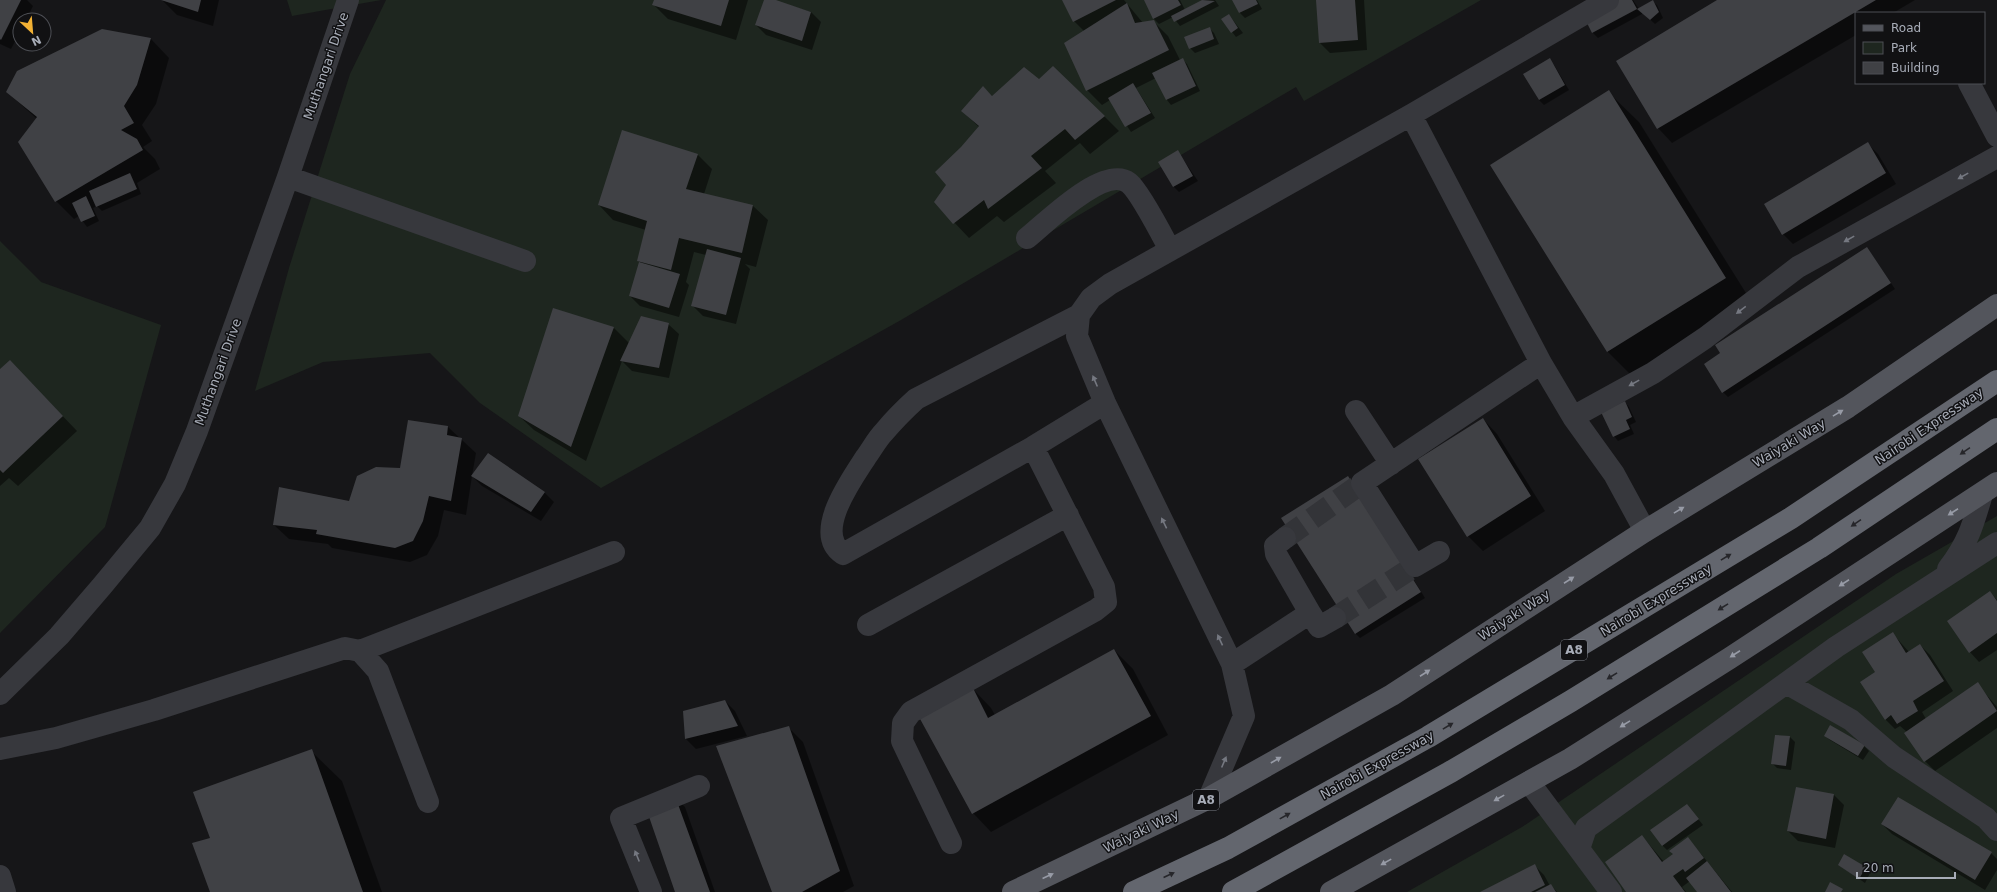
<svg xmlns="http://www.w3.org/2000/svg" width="1997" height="892" font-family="'DejaVu Sans',sans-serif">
  <rect width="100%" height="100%" fill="#161618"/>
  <path fill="#1e261f" d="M287 0H381L292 16Z
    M386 0H1481L1304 101 1296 87 901 320 601 488 480 403 430 353 323 362 255 391 289 268 350 74Z
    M0 241 41 282 161 325 105 527 0 633Z
    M1997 516V892H1407L1522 827 1896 574Z"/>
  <path fill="#0007" d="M0 0H27L33 6 26 20H20V32L11 49 0 44Z
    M162 0H219L213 26 177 15Z
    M655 0H748L736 40 668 19 653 4Z
    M765 0H772L811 12 821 22 812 50 766 35 756 25Z
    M1063 0H1124L1143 23 1153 21 1168 36 1180 60 1182 59 1187 64 1200 91 1171 105 1167 100 1156 78 1136 88 1155 118 1131 132 1110 100 1102 105 1087 90 1084 31 1074 21Z
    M1145 0H1180L1185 10 1205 0H1215L1219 6 1180 26 1173 17 1159 24 1154 19Z
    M1233 0H1257L1262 9 1245 18 1240 13Z
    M1317 0H1364L1367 50 1330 53 1320 43Z
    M1618 0H1633L1639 9 1652 1 1657 5 1663 18 1655 24 1642 12V14L1598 38 1593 33 1585 18Z
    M1719 0H1915L1893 13H1856V35L1672 143 1658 128Z
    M1229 15 1243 33 1236 37 1223 20Z
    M1209 28 1214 33 1219 44 1195 53 1190 48Z
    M102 30 151 39 169 58 156 104 142 125 152 141 143 147 155 159 160 169 137 183 141 194 102 211 97 206 93 208 99 221 87 227 79 216 74 219 56 201 37 119 7 92Z
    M1549 60 1554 65 1569 90 1544 105 1539 100 1524 74Z
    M1039 80 1104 116 1119 131 1090 154 1080 143 1045 171 1056 183 1004 222 997 216 969 238 935 202 947 185 962 148 979 127 962 111 983 87 993 97Z
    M1608 92 1639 122 1756 309 1638 382 1608 352 1491 165Z
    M1868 144 1878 154 1896 184 1793 244 1783 234Z
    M1178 152 1198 181 1179 192 1174 187 1160 163Z
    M698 155 712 169 704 194 753 206 768 220 756 267 745 264 750 269 736 324 703 316 693 306 706 255 694 252 686 282 689 285 679 317 640 306 630 296 640 262 638 261 646 230 613 220 599 205Z
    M1867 248 1895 289 1728 397 1723 392Z
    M668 324 679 334 669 378 632 371 622 361 586 461 534 430 519 416 614 328 630 344Z
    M10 361 77 431 18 486 9 478 0 486V371Z
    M1625 402 1629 407 1636 422 1630 425 1634 434 1618 441 1614 436Z
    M1483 419 1497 434 1545 511 1483 551 1468 536Z
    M408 421 448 427 476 453 472 476 544 492 554 502 541 521 482 486 472 476 466 515 444 510 438 536 427 555 410 562 332 548 328 544 289 539 274 525 349 502 401 469Z
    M1348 477 1353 482 1425 598 1360 638 1355 633Z
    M1990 592 1997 600V650L1979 662 1970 652Z
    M1893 634 1909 652 1920 645 1930 655 1953 691 1922 712 1926 719 1977 684 1997 707V728L1935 771 1925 761 1907 732 1900 726 1895 729 1885 719 1876 673Z
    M1114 650 1133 669 1168 735 991 832 973 813V689L991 708 995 715Z
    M725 701 735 711 747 736 696 749 686 739 684 712Z
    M789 728 803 742 854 886 843 892H773Z
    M1825 736 1864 746 1869 751 1863 760 1830 740Z
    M1790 737 1795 742 1791 770 1777 768 1772 763Z
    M311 751 342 781 382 892H211V838Z
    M1834 795 1844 805 1835 848 1798 841 1788 831Z
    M675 797 685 807 715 892H676Z
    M1687 805 1703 825 1667 850 1662 845Z
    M1882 824 1991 853 1997 859V870L1985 890 1892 834Z
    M1642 836 1664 862 1674 855 1688 838 1732 892H1698L1690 881 1682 887 1686 892H1627Z
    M1845 855 1870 873 1865 883 1839 865Z
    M1534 865 1544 875 1550 886 1551 885 1557 892H1482Z"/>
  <path fill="#404145" d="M0 0H21L1 40 0 39Z
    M161 0H201L198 12Z
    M654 0H729L721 26 652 5Z
    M764 0H776L811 12 802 41 755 25Z
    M1062 0H1116L1073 22Z
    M1144 0H1178L1181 5 1153 19Z
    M1202 0 1215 1 1174 22 1171 16Z
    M1232 0H1256L1258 4 1239 13Z
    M1316 0H1355L1358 40 1319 43Z
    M1616 0H1632L1637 9 1653 0 1659 12 1650 20 1637 9 1592 33 1584 17Z
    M1717 0H1876L1657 129 1616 61Z
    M1127 3 1135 23 1154 20 1169 50 1086 91 1064 43Z
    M1229 14 1238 28 1231 33 1221 19Z
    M1210 27 1214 39 1189 49 1184 37Z
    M102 29 151 38 137 85 124 106 134 123 121 130 137 139 143 150 55 202 18 142 37 117 6 92 17 71Z
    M1183 58 1196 86 1166 100 1152 73Z
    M1550 58 1565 85 1539 100 1523 74Z
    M1053 66 1105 116 1075 140 1065 129 1031 156 1042 168 988 209 984 200 953 224 934 202 946 185 935 172 961 147 979 126 961 111 983 86 992 96 1024 67 1039 79Z
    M1133 83 1151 113 1125 127 1108 98Z
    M1609 90 1726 278 1607 352 1490 165Z
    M622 130 698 154 686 189 753 205 742 253 679 238 671 270 637 261 647 221 598 205Z
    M1868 142 1886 173 1782 235 1764 204Z
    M1178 150 1193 176 1173 187 1158 162Z
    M130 173 137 189 96 207 89 191Z
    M86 196 95 216 81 222 72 203Z
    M1867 247 1891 283 1722 393 1704 364 1720 353 1715 345Z
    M707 249 741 258 726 315 691 306Z
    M639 262 680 274 669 308 629 296Z
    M553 308 614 327 571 447 518 416Z
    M641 316 669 323 659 368 620 361Z
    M10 360 63 416 3 473 0 470V369Z
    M1625 401 1632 417 1626 420 1630 429 1613 437 1601 412Z
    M1483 418 1531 496 1467 537 1418 459Z
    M408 420 448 426 447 435 462 438 451 501 429 496 423 521 413 541 395 548 316 534 317 530 273 525 279 487 349 501 357 476 376 467 400 468Z
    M488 453 545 492 531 512 471 476Z
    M1348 476 1421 592 1355 634 1281 518Z
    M1990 591 1997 601V633L1969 653 1947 621Z
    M1893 632 1906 653 1920 644 1944 681 1913 701 1918 711 1897 724 1891 715 1885 720 1860 682 1875 672 1862 652Z
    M1114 649 1151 716 972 814 919 717 973 688 988 718Z
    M1978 682 1997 711 1924 762 1904 733Z
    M725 700 738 726 685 739 683 711Z
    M1830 725 1865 745 1858 756 1824 736Z
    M789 726 840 871 802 892H772L716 746Z
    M1775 735 1790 736 1786 766 1771 764Z
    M312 749 363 892H210L192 843 210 838 193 792Z
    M1796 787 1834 794 1826 839 1787 831Z
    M675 796 710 892H675L646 808Z
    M1898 797 1992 852 1975 880 1881 824Z
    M1687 804 1699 819 1662 846 1650 830Z
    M1642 835 1662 862 1673 854 1669 851 1688 837 1704 858 1685 872 1683 869 1673 876 1685 892H1626L1605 862Z
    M1844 854 1866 867 1859 879 1838 865Z
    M1707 861 1731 892H1697L1686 878Z
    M1535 864 1545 885 1531 892H1480Z
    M1830 882 1843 889 1841 892H1825Z
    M1551 884 1556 892H1535Z"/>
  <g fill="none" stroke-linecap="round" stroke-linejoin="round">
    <path stroke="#333438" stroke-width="22" stroke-dasharray="22 11" stroke-linecap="butt" d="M1285 538 1362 483
      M1335 618 1415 566"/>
    <path stroke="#37383d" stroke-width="22" d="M1969 83 1997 136
      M1411 115 1541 363 1573 417 1614 474 1645 531
      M288 177 525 261
      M1027 238C1046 223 1104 164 1129 183 1140 192 1162 235 1170 250
      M1079 315 916 399C905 409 894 420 884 432 877 439 872 449 866 457 852 479 812 533 843 554L1033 447 1105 403
      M1356 411 1391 464
      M1573 417 1653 373 1705 338 1798 267 1997 157
      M1439 552 1415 566 1362 483 1541 363
      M1948 569C1968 543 1973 525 1982 494
      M1310 613 1319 627 1335 618
      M868 625 1068 515
      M360 651 614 552
      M1232 664 1310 613 1276 554 1275 546 1285 538
      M1786 683 1851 720 1894 757 1986 818 1997 830
      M0 694 59 636 102 586 150 528 175 484 197 431 288 177 348 0
      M0 749 56 738 154 710 345 648 360 651 378 671 428 802
      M1529 782 1579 849
      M1209 798 1244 716 1232 664 1105 403 1077 336 1079 315 1091 298 1110 284 1411 115 1608 0
      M951 843 902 741 903 723 911 712 1096 610 1106 602 1104 587 1033 447
      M0 876 5 892
      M651 892 621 818 699 786
      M1611 892 1579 849 1586 828 1836 647 1997 543"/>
    <path stroke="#53555c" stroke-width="22" d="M1013 892 1209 798 1392 695 1645 531 1848 407 1997 305
      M1331 892 1570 759 1730 658 1997 483"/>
    <path stroke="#63666e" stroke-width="22" d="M1134 892 1228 848 1428 737 1791 518 1997 381
      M1233 892 1452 771 1571 701 1819 548 1997 429"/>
  </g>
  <defs><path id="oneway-solid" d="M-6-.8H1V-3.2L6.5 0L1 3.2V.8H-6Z"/></defs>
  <g fill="#757881">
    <use href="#oneway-solid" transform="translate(1963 176) rotate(151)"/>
    <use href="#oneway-solid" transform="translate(1849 239) rotate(151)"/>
    <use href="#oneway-solid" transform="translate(1741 310) rotate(143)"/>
    <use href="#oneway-solid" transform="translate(1095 381) rotate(-113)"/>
    <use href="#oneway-solid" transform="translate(1634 383) rotate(151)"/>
    <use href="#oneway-solid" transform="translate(1164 523) rotate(-116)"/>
    <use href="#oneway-solid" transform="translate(1220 640) rotate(-115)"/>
    <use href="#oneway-solid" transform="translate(1224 762) rotate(-67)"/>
    <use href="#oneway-solid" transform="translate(637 856) rotate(-112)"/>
  </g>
  <g fill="#979ba6">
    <use href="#oneway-solid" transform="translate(1838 413) rotate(-31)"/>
    <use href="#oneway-solid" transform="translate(1679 510) rotate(-31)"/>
    <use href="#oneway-solid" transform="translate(1953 512) rotate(147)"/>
    <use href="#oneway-solid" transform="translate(1569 580) rotate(-33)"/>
    <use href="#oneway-solid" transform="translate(1844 583) rotate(147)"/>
    <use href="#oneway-solid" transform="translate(1735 654) rotate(147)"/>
    <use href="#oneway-solid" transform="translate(1425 673) rotate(-33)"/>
    <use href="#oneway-solid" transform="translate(1625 724) rotate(148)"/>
    <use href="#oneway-solid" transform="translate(1276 760) rotate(-30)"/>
    <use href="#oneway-solid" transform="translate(1499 798) rotate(151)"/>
    <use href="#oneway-solid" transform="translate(1386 862) rotate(151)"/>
    <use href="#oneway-solid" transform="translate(1048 876) rotate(-25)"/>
  </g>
  <g fill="#26262a">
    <use href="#oneway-solid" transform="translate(1965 451) rotate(146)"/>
    <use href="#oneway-solid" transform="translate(1856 523) rotate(146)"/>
    <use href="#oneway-solid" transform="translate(1726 557) rotate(-31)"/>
    <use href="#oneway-solid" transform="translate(1723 607) rotate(148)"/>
    <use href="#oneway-solid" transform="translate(1612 676) rotate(148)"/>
    <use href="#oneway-solid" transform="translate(1448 726) rotate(-31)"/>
    <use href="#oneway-solid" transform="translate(1285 816) rotate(-29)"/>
    <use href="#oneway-solid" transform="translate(1169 875) rotate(-25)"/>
  </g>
  <g text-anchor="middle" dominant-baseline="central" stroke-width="3" stroke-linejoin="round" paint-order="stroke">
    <g fill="#111113" stroke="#7b7e86" stroke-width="1">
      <rect x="1561" y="640" width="26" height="20" rx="3"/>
      <rect x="1193" y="790" width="26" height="20" rx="3"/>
    </g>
    <g font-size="12" font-weight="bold" fill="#a8adb8">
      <text x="1574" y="650">A8</text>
      <text x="1206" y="800">A8</text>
    </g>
    <g font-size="13" fill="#a8adb8" stroke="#111113">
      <text transform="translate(326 66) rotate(-71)">Muthangari Drive</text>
      <text transform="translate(218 372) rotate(-70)">Muthangari Drive</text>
      <text transform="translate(1929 426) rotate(-34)">Nairobi Expressway</text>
      <text transform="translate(1789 443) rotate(-31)">Waiyaki Way</text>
      <text transform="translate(1656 600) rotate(-31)">Nairobi Expressway</text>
      <text transform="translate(1514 615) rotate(-33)">Waiyaki Way</text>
      <text transform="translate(1377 765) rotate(-29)">Nairobi Expressway</text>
      <text transform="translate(1141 831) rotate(-26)">Waiyaki Way</text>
    </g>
  </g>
  <rect x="1855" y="12" width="130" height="72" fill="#111113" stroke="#4d4f55"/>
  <rect x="1863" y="25" width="20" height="6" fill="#53555c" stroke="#4d4f55"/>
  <text x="1891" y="32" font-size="12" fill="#a8adb8">Road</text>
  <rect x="1863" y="42" width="20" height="12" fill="#1e261f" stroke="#4d4f55"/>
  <text x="1891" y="52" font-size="12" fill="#a8adb8">Park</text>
  <rect x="1863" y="62" width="20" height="12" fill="#404145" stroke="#4d4f55"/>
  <text x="1891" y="72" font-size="12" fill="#a8adb8">Building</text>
  <g transform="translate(32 32) rotate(154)"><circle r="19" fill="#111113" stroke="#4d4f55"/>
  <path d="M0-3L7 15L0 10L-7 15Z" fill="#f2b134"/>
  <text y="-6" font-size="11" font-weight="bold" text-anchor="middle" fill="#a8adb8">N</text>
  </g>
  <path d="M1857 872v6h98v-6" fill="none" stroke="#a8adb8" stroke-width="2"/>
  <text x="1863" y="872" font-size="12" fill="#a8adb8" stroke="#111113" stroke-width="3" paint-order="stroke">20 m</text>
</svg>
